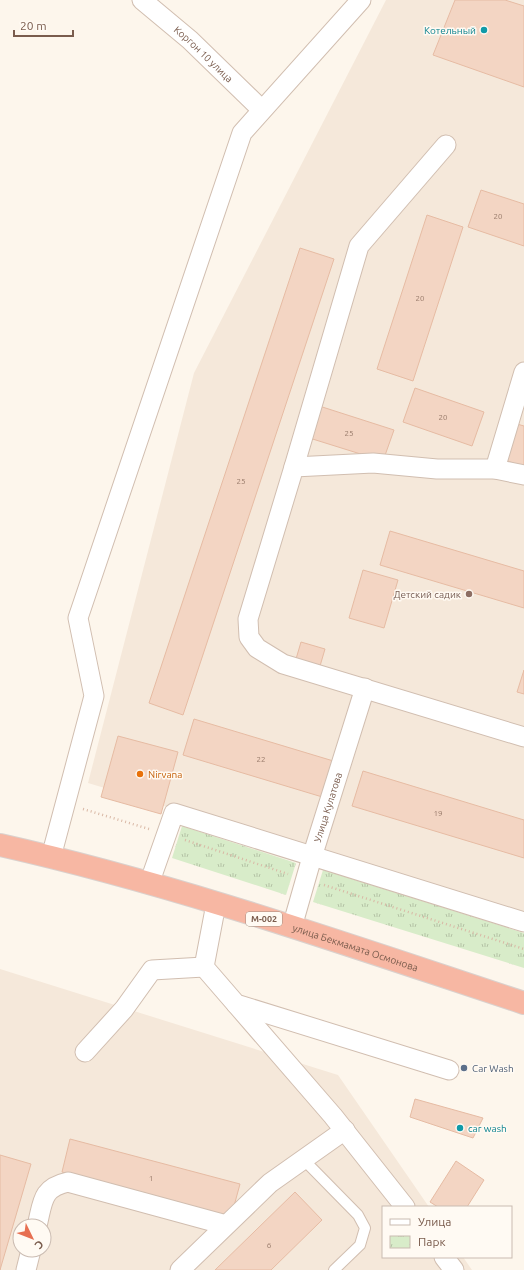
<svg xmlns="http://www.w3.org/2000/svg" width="524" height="1270" font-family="Ubuntu,sans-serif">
  <defs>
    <pattern id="park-tufts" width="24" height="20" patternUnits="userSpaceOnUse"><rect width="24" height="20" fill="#d8ecc9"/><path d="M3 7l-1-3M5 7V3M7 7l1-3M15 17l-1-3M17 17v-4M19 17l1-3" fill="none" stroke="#b4c2a5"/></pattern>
  </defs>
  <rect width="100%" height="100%" fill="#fdf6ec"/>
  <path fill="#f5e8da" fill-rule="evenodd" d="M386 0H524V914L88 783 194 373Z
    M0 969 338 1075 429 1207H383V1257H463L472 1270H0ZM20 1226H44V1250H20Z"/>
  <path fill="url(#park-tufts)" d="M182 826 296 863 286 895 172 858Z
    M323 870 524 933V968L313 902Z"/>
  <path fill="#f3d5c3" stroke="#e6bba3" d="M455 0H505L524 6V87L433 55Z
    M481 190 524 204V246L468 227Z
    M427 215 463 227 413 381 377 369Z
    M300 248 334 259 183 715 149 703Z
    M415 388 484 412 472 446 403 422Z
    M313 404 394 430 383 461 303 436Z
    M517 424 524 426V467L505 460Z
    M390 531 524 571V608L380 565Z
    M363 570 398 580 384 628 349 618Z
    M301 642 325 649 320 666 296 659Z
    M524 670V694L517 692Z
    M194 719 340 763 329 799 183 755Z
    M118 736 178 752 161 814 101 797Z
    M363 771 524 820V858L352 806Z
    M415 1099 483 1118 473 1138 410 1117Z
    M70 1139 240 1184 231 1217 62 1172Z
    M0 1155 31 1164 0 1270Z
    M456 1161 484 1180 467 1207H438L430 1202Z
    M295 1192 322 1220 271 1270H215Z"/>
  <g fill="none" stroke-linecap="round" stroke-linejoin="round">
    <g stroke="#d1beb0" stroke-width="12">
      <path id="lane" d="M303 1159 358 1215 365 1228 360 1245 334 1270"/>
    </g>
    <g stroke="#d1beb0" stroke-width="21">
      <g id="street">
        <path id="s1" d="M142 0 190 40 262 110"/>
        <path d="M294 467 359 246 446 145"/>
        <path d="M495 469 524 372"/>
        <path d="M524 475 495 469H437L373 463 294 467 248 619 249 637 257 648 283 664 524 737"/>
        <path d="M51 857 94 696 78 618 242 133 361 0"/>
        <path d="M149 884 174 813 524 922"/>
        <path d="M216 904 204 967 236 1004 449 1070"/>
        <path id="s2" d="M292 927 312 857 365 688"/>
        <path d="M236 1004 333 1116 405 1207"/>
        <path d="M85 1052 124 1009 152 970 204 967"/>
        <path d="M37 1226C43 1202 41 1188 68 1182L226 1225"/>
        <path d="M444 1257 454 1270"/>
        <path d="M26 1270 31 1250"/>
        <path d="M180 1270 270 1183 345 1130"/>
      </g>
    </g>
    <g stroke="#dad1cd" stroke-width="24">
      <g id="highway">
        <path id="s3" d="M0 845C178 885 351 946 524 1003"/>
      </g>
    </g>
    <path stroke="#d9b8a5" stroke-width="2.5" stroke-dasharray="1 3" stroke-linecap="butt" d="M83 809 149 829
      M185 840 288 874
      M324 885 524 949"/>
    <use href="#lane" stroke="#fff" stroke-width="10"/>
    <use href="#street" stroke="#fff" stroke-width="19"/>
    <use href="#highway" stroke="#f7b7a3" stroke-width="22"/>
  </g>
  <g fill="#0f9aa8" stroke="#fffaf3" stroke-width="1.5">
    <circle cx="484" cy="30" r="4"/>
    <circle cx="460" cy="1128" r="4"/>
  </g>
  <circle fill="#8d6e63" stroke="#fffaf3" stroke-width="1.5" cx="469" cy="594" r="4"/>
  <circle fill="#e8710a" stroke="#fffaf3" stroke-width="1.5" cx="140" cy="774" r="4"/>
  <circle fill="#5c6f8a" stroke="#fffaf3" stroke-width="1.5" cx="464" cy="1068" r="4"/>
  <g text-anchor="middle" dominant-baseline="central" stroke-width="3" stroke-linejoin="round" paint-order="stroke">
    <g font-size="8" fill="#987a6a">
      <text x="498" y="216">20</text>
      <text x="420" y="298">20</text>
      <text x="443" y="417">20</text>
      <text x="349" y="433">25</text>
      <text x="241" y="481">25</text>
      <text x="261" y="759">22</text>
      <text x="438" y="813">19</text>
      <text x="151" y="1178">1</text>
      <text x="269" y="1245">6</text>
    </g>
    <rect fill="#fffaf3" stroke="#a28b7f" stroke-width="1" x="246" y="912" width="36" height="14" rx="3"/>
    <g font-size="9" font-weight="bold" fill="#7a5c4d">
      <text x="264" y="919">M-002</text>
    </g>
    <g font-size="10" fill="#0d838f" stroke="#fffaf3" text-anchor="end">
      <text x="476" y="30">Котельный</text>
      <text x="468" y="1128" text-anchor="start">car wash</text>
    </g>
    <g font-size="10" fill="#7a5c4d" stroke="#fffaf3">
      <text stroke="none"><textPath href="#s1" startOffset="82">Коргон 10 улица</textPath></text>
      <text stroke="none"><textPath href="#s2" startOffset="125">Улица Кулатова</textPath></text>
      <text stroke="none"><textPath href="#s3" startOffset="370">улица Бекмамата Осмонова</textPath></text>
    </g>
    <g font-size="10" fill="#785e54" stroke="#fffaf3" text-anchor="end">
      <text x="461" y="594">Детский садик</text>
    </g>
    <g font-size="10" fill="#c56008" stroke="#fffaf3" text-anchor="start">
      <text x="148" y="774">Nirvana</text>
    </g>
    <g font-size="10" fill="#4e5e75" stroke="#fffaf3" text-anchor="start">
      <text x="472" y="1068">Car Wash</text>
    </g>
  </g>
  <rect x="382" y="1206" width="130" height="52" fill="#fffaf3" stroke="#cabbb1"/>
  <rect x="390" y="1219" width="20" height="6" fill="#ffffff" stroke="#cabbb1"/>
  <text x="418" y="1226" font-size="12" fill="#7a5c4d">Улица</text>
  <rect x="390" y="1236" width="20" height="12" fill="url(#park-tufts)" stroke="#cabbb1"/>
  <text x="418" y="1246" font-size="12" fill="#7a5c4d">Парк</text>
  <g transform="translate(32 1238) rotate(133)"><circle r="19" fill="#fffaf3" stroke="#cabbb1"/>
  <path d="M0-3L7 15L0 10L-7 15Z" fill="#e76f51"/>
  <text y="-6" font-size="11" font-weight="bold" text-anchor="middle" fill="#7a5c4d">С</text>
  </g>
  <path d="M14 30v6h59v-6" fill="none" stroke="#7a5c4d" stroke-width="2"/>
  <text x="20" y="30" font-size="12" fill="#7a5c4d" stroke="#fffaf3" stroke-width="3" paint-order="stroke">20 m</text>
</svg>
